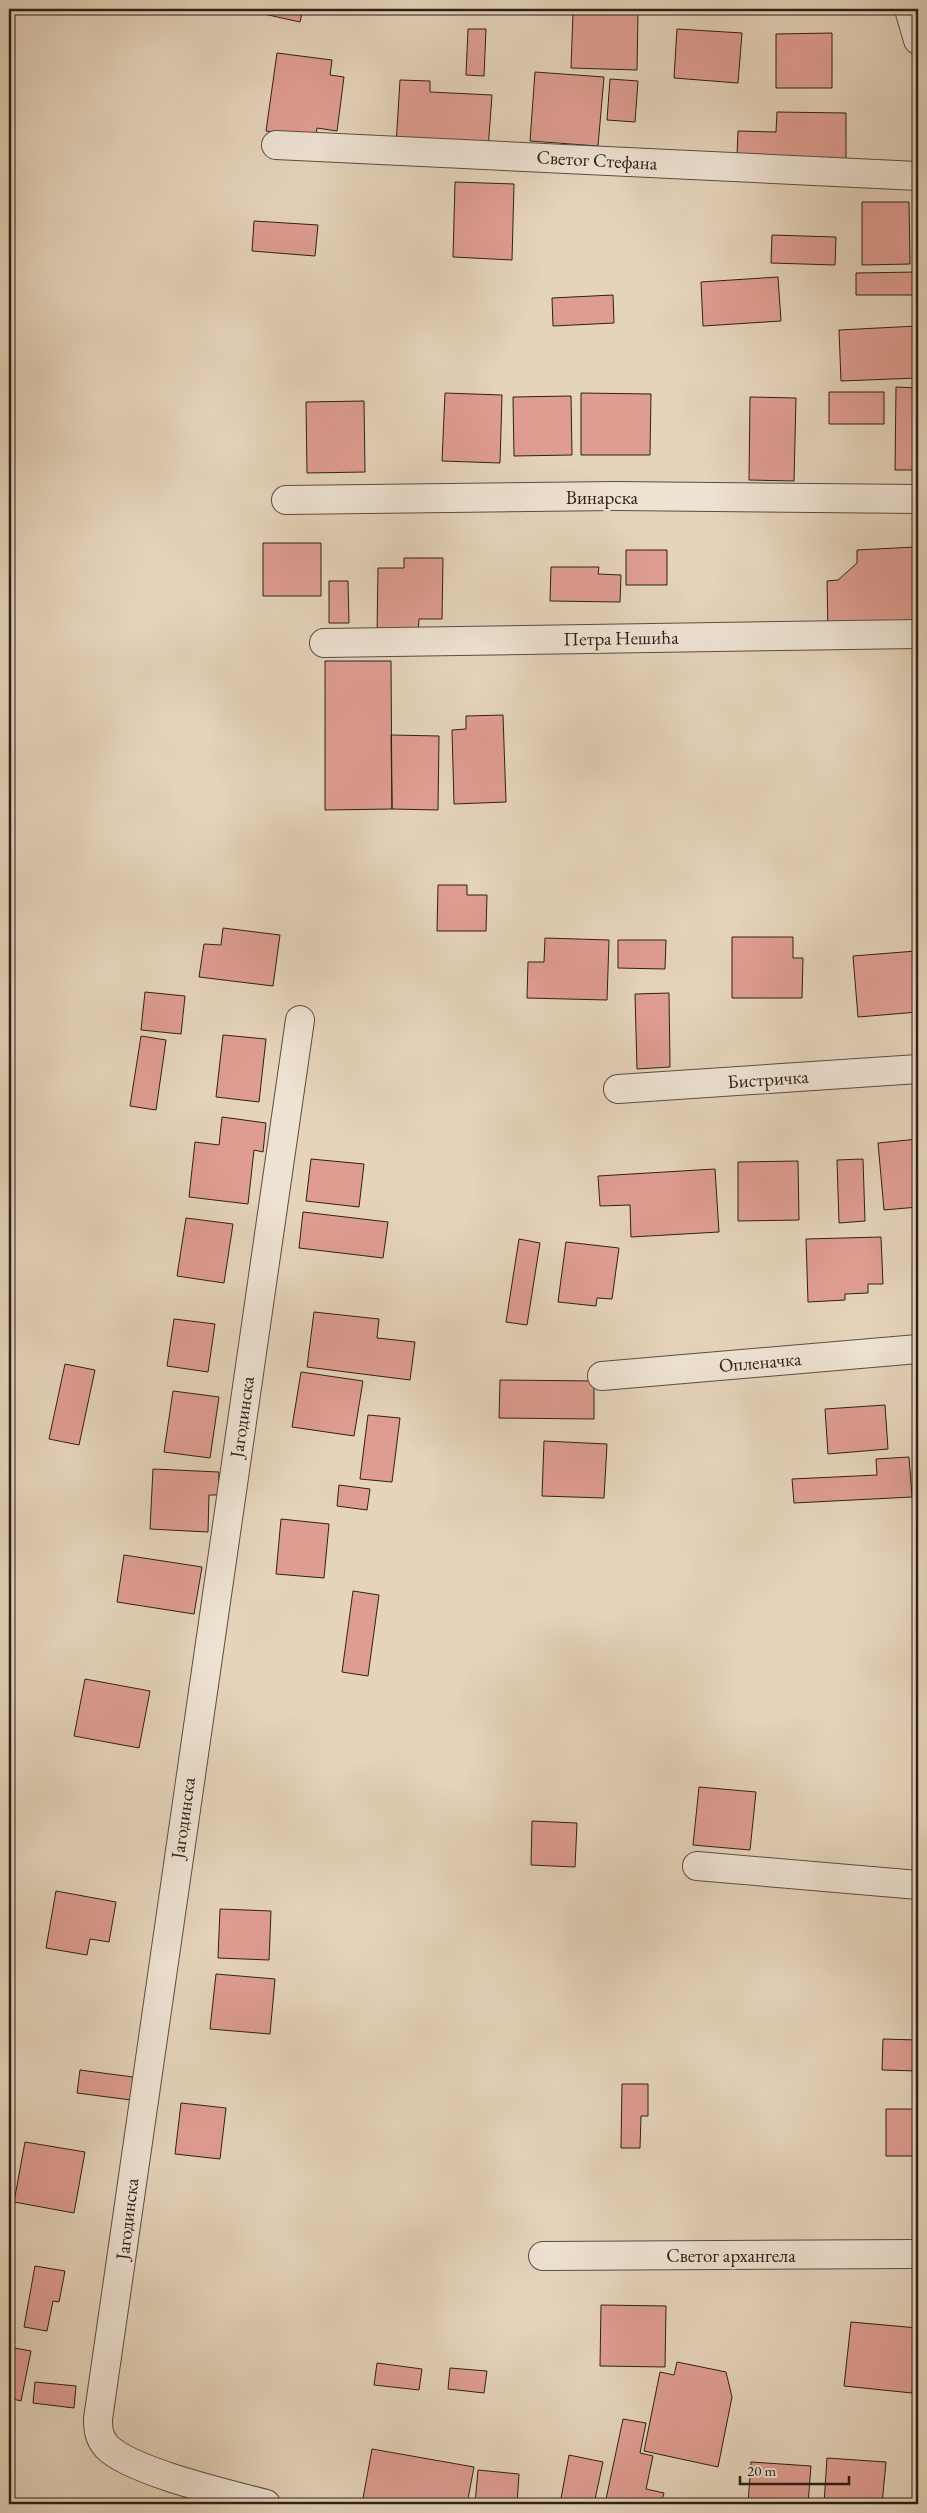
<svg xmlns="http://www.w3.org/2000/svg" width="927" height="2513" font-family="'EB Garamond',serif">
  <rect width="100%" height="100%" fill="#e5d3ba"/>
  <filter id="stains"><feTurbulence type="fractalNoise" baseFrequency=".004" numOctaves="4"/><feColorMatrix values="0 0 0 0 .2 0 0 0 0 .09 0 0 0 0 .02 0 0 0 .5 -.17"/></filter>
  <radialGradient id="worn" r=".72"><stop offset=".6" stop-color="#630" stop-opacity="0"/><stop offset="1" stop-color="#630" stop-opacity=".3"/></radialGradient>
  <path fill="#df9d91" stroke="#2d2017" d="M241 9H303L300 22Z
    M573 13 638 14 637 70 571 68Z
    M468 29H486L484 76 466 75Z
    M677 29 742 33 738 83 674 78Z
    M832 33V88H776V34Z
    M277 53 332 60 330 75 344 77 337 131 317 128 316 137 266 131Z
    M535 72 604 77 598 146 530 141Z
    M610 79 638 81 635 122 607 120Z
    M400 80 430 81V92L492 95 488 150 396 145Z
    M777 112 846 113V159L737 157 738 131 776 132Z
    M455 182 514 184 512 260 453 257Z
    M862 202H909L910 264 862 265Z
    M254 221 318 225 315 256 252 251Z
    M772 235 836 237 835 265 771 263Z
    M918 272V295H856V273Z
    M778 277 781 321 703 326 701 282Z
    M613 295 614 323 553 326 552 298Z
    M917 326 918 378 841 381 839 330Z
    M896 387 918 388V470H895Z
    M829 392H884V424H829Z
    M445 393 502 395 500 463 442 461Z
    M581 393 651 394 650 455H581Z
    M571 396 572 455 514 456 513 397Z
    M750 397 796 398 794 481 749 480Z
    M364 401 365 472 307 473 306 402Z
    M263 543H321V596H263Z
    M915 547 917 626 828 629 827 581 838 580 857 563V550Z
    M626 550H667V585H626Z
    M404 558H443L442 619H419L418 635 377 634 378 568H404Z
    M551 567H599L598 574 621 575 620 602 550 601Z
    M329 581H348L349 623H329Z
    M325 661H391L392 809 325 810Z
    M503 715 506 802 454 804 452 730 466 729V716Z
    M391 735 439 736 438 810 392 809Z
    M438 885H467V895H487L486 931H437Z
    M914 924H918V945H914Z
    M223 928 280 935 273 986 199 977 204 944 221 945Z
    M732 937H793V958H803L802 998H732Z
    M545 938 609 940 607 1000 527 998 528 962H544Z
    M618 940H666L665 969 618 968Z
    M916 951 918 1012 858 1017 853 956Z
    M145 992 185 996 181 1034 141 1030Z
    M669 993 670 1067 637 1069 635 994Z
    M223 1035 266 1039 259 1102 216 1097Z
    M141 1036 166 1040 156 1110 130 1106Z
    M222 1117 266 1123 263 1152 254 1150 248 1204 189 1197 195 1142 219 1145Z
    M918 1139V1207L884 1210 878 1143Z
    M311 1159 364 1164 359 1207 306 1201Z
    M863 1159 865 1221 839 1223 837 1160Z
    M798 1161 799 1220 738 1221V1162Z
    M715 1169 719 1232 631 1237 630 1205 600 1206 598 1176Z
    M303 1212 388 1222 383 1258 299 1248Z
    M186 1218 233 1224 224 1283 177 1276Z
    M881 1237 883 1284H868V1293L845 1294V1300L808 1302 806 1239Z
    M519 1239 540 1243 527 1325 506 1322Z
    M566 1242 619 1248 612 1299 597 1298 596 1306 558 1302Z
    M314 1312 379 1319 377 1338 415 1342 410 1380 307 1367Z
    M174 1319 215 1324 208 1372 167 1366Z
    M65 1364 95 1370 79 1445 49 1439Z
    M301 1372 363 1381 354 1436 292 1427Z
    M500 1380 594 1381V1419L499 1418Z
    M173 1391 219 1397 210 1458 164 1452Z
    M885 1405 888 1449 828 1454 825 1409Z
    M368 1415 400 1418 392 1482 360 1479Z
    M544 1441 607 1444 604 1498 542 1496Z
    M909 1457 912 1497 794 1503 792 1479 877 1475 876 1459Z
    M153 1469 219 1472 218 1495H209L208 1532 150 1529Z
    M339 1485 370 1489 367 1510 337 1506Z
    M281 1519 329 1524 324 1578 276 1574Z
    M124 1555 202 1567 194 1614 117 1602Z
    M353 1591 379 1595 368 1676 342 1672Z
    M85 1679 150 1691 139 1748 74 1736Z
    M699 1787 756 1792 750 1850 693 1845Z
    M532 1821 577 1823 575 1867 531 1865Z
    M56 1891 116 1902 109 1942 90 1939 87 1955 46 1948Z
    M220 1909 271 1911 269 1960 218 1958Z
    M216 1974 275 1979 270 2034 210 2029Z
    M883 2039 918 2040V2071L882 2070Z
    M80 2070 133 2077 131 2100 77 2093Z
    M622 2084H648V2116H641L640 2148H621Z
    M181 2103 226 2108 220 2159 175 2154Z
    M886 2109H918V2156H886Z
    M25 2142 85 2152 74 2213 14 2202Z
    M35 2266 65 2271 59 2302 53 2301 47 2331 24 2327Z
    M601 2305 666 2306 665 2367 600 2366Z
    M851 2322 918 2328 912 2393 844 2386Z
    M9 2347 31 2351 21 2401 9 2398Z
    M677 2362 726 2372 732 2397 718 2467 644 2451 660 2372 674 2375Z
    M377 2363 422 2369 419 2390 374 2385Z
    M450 2368 487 2371 484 2393 448 2389Z
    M35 2382 76 2386 74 2408 33 2403Z
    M623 2419 646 2423 640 2453 653 2456 646 2489 664 2493 661 2504H605Z
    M372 2449 474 2467 467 2504H362Z
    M569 2455 603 2462 594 2504H560Z
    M827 2458 886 2462 882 2504H824Z
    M751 2462 811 2466 808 2504H748Z
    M478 2470 519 2474 517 2504H475Z"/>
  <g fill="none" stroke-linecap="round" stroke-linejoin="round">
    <g stroke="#5b4d40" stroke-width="30">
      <path id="minor" d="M909 9 918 40
        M276 145 918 176
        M286 500 616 496 918 499
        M324 643 918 634
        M618 1089 918 1069
        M602 1376 918 1349
        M697 1866 918 1885
        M543 2256 918 2254
        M266 2504C229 2494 132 2472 107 2447 99 2438 98 2430 98 2419L300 1020"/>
    </g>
    <use href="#minor" stroke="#eee2d2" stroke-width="28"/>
  </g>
  <g text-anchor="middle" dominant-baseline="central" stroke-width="4.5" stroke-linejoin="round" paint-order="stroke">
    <g font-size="19" fill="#2d2017" stroke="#eee2d2">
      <text transform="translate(597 160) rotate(3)">Светог Стефана</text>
      <text x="602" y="497">Винарска</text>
      <text transform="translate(621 638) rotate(-1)">Петра Нешића</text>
      <text transform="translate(768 1079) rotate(-4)">Бистричка</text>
      <text transform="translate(760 1362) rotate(-5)">Опленачка</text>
      <text transform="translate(242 1417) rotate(-82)">Јагодинска</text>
      <text transform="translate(183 1818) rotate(-82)">Јагодинска</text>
      <text transform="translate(127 2219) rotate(-83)">Јагодинска</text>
      <text x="731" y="2255">Светог архангела</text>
    </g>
  </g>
  <rect width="927" height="2513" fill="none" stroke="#e5d3ba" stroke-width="30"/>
  <rect x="10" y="10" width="907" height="2493" fill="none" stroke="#2d2017" stroke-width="2.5"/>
  <rect x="15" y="15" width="897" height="2483" fill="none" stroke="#2d2017"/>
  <path d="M740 2476v8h109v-8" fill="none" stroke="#2d2017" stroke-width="2.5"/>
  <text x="747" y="2476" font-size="15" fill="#2d2017" stroke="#eee2d2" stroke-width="4" paint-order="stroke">20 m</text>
  <rect width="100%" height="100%" filter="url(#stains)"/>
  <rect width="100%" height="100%" fill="url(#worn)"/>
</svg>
